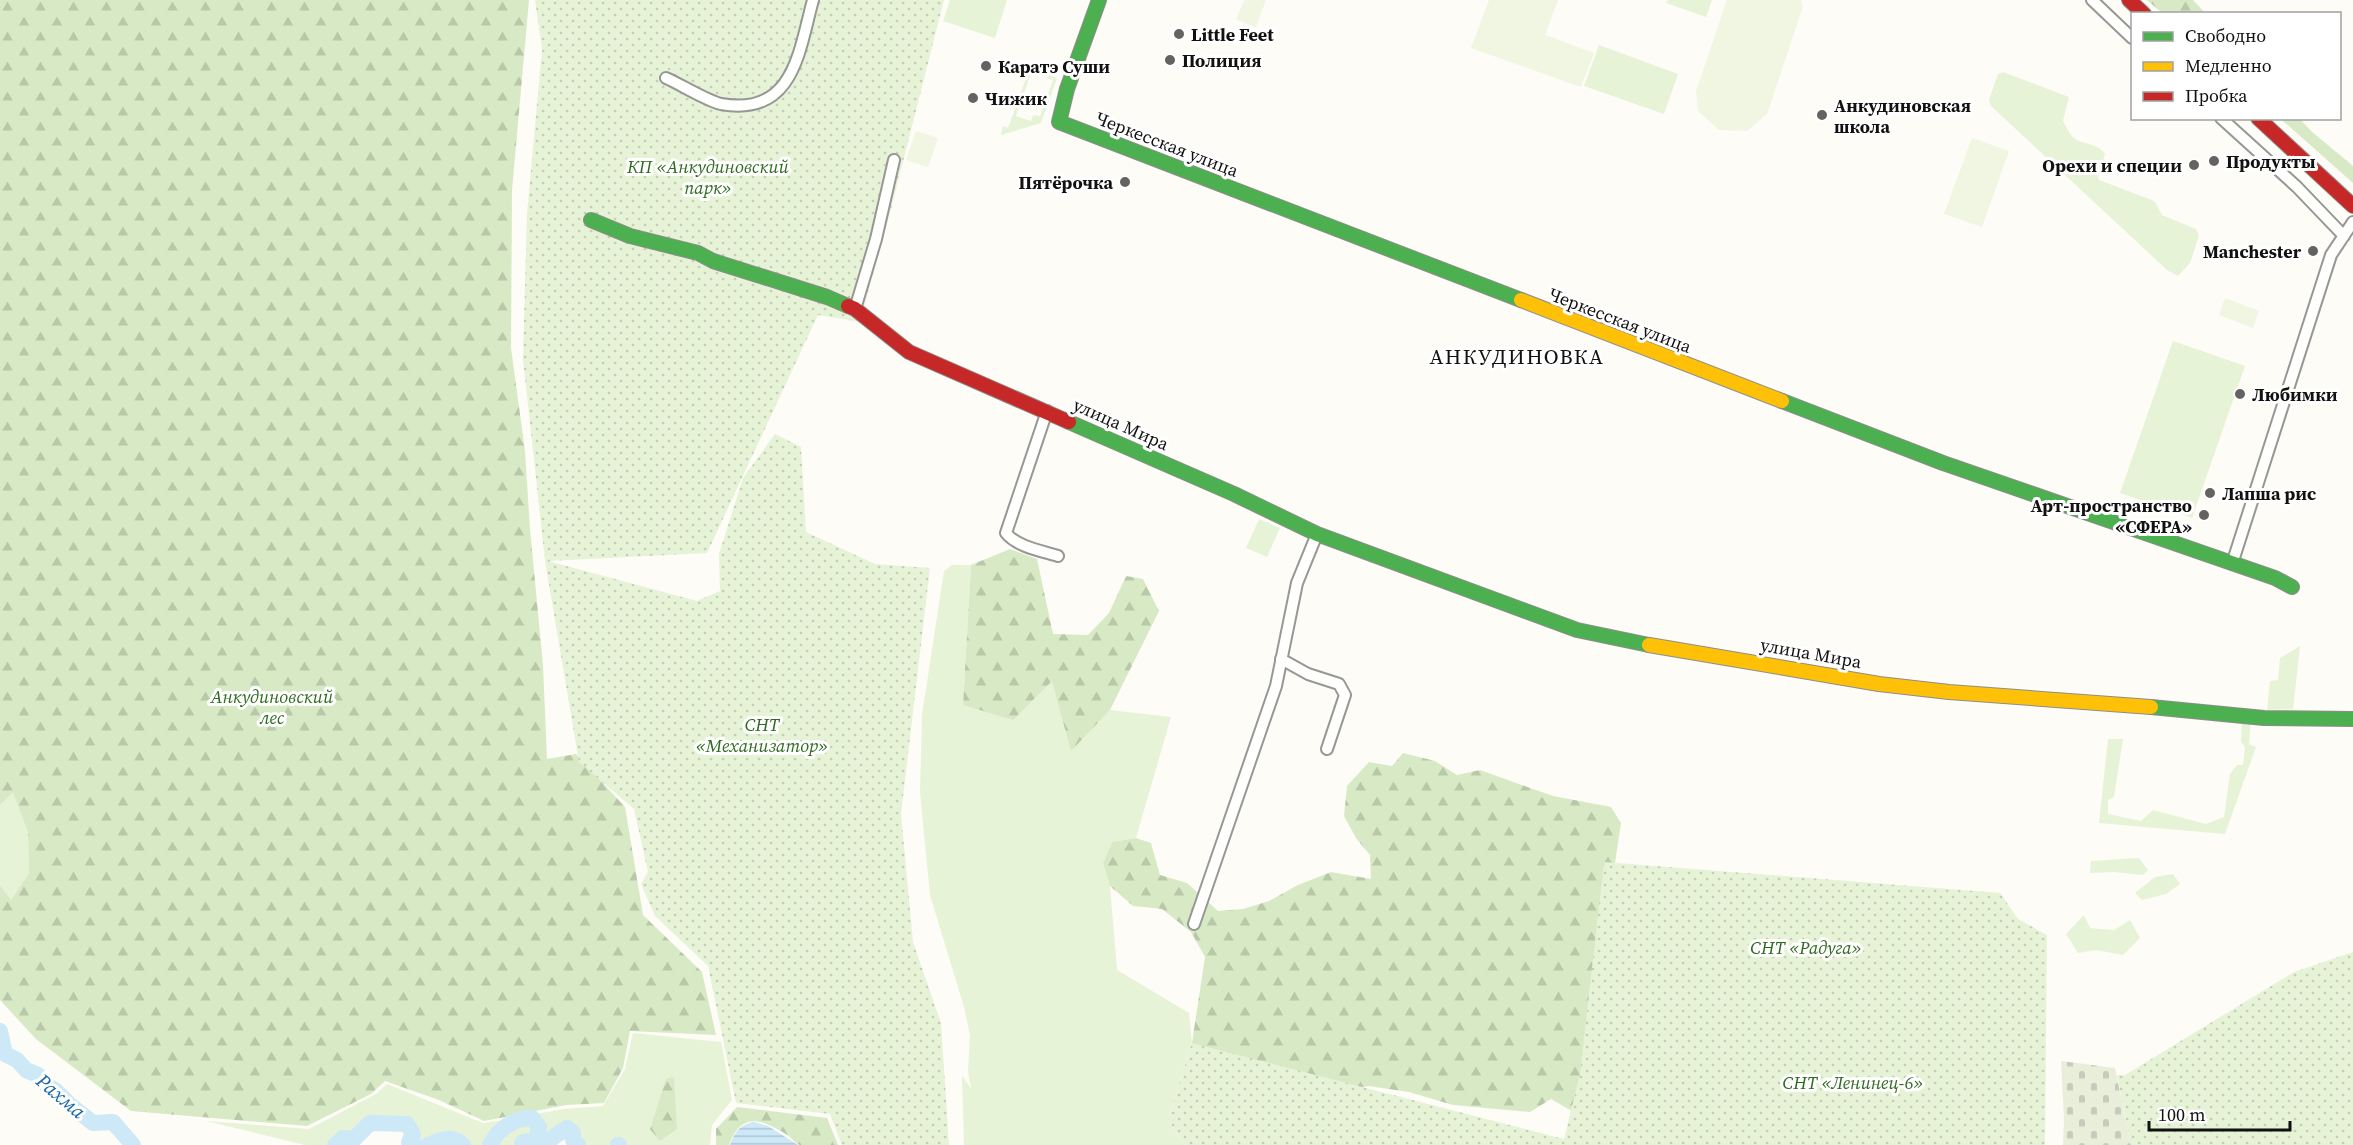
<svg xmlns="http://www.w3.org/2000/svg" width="2353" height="1145" font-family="'Source Serif 4',serif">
  <defs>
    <pattern id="forest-firs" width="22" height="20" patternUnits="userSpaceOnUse" patternTransform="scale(1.5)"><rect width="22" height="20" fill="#d8eac5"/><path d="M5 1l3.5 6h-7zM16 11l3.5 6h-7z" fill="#b8c8a8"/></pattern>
    <pattern id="cemetery-stones" width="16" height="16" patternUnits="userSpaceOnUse" patternTransform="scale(1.5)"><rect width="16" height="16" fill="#e9eedb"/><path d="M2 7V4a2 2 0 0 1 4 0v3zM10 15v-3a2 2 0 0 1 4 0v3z" fill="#c7cbbb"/></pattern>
    <pattern id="garden-dots" width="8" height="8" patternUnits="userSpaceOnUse" patternTransform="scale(1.5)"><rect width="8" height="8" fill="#e7f3d7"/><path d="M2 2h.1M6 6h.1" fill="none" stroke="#c5cfb8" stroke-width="1.8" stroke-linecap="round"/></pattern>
    <pattern id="water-rules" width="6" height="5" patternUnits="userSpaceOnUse" patternTransform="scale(1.5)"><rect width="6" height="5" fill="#cde8f7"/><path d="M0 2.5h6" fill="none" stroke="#afc6d3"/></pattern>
  </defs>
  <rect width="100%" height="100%" fill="#fdfcf7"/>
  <path fill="#e7f3d7" d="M950 0H1007L995 38 943 21Z
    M1668 0H1712L1706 17 1666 3Z
    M1599 45 1678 74 1664 114 1584 86Z
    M2003 72 2069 97 2063 121C2066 126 2069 134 2074 138 2083 145 2098 143 2105 154L2098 177 2099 180 2152 200 2155 202 2162 215 2196 229 2199 236 2190 263 2178 276 2167 270 1991 106 1989 100 1998 74Z
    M1028 73H1031L1016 116 1031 121 1033 115 1040 116 1053 80 1047 78 1048 75 1057 78 1041 123 1001 135 1003 126 1008 128Z
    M2173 341 2245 366 2192 518 2120 493Z
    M1259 519 1280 528 1267 557 1246 548Z
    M952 565H971L963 705 1052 680 1071 750 1110 710 1171 717 1136 838 1112 842 1103 863 1110 886 1117 970 1189 1013 1192 1043 1168 1120 1185 1145H964L962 1076 971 1088 968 1072 970 1035 964 1007 930 895 920 792 922 715 944 571Z
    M2300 646 2293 709 2267 710 2270 681 2278 680 2280 658Z
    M2251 721 2249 744 2256 747 2225 834 2099 823 2108 739H2123L2114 797 2108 800V814L2141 821 2153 810 2206 824 2224 817 2230 774 2237 765H2243L2245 747 2241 742 2242 722Z
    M13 791 28 833 29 873 11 900 0 885V805Z
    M2139 858 2148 870 2143 875 2113 872 2090 873 2091 861Z
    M2173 874 2180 884 2166 894 2142 900 2135 893 2155 877Z
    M2084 915 2090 928 2114 930 2130 920 2140 938 2123 955 2096 950 2078 953 2066 934Z
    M633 1033 721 1042 732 1100 712 1125 710 1145H625L620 1140 611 1145H584L577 1139V1132L569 1124 553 1131 542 1145H531L542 1139 544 1124 536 1114 564 1109 603 1106 625 1069Z
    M387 1084 483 1123 512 1119 490 1134 484 1145H467C450 1129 442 1134 422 1143L413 1140 416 1132 410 1121 369 1119 353 1135H341L330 1145H305L206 1121 309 1129 376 1094Z
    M524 1123 533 1128 531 1136 519 1140 518 1145H495L501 1134Z"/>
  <path fill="url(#forest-firs)" d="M0 0H529L512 190 511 348 525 451 530 529 543 665 547 759 576 754 625 807 643 915 702 972 716 1035 630 1031 623 1068 604 1103 566 1105 484 1121 439 1100 385 1081 371 1094 307 1126 131 1111 36 1039 0 1000V885L11 900 29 873 28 833 13 792 0 805Z
    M2147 0H2193L2205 13H2162Z
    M2281 119H2300L2311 131 2353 166V183Z
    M1010 549 1037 559 1053 634 1088 635 1109 613 1126 576 1143 579 1159 611 1110 710 1071 751 1052 681 1013 720 963 705 971 565Z
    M1403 753 1435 761 1457 775 1480 770 1553 796 1611 807 1621 823 1577 1114 1551 1099 1530 1112 1453 1105 1409 1092 1368 1086 1330 1095 1192 1063V1043L1205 957 1191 932 1162 909 1133 906 1110 886 1103 863 1112 842 1136 838 1151 843 1160 875 1187 883 1218 911 1243 909 1269 901 1298 885 1331 872 1371 879 1370 855 1356 838 1344 816 1347 786 1369 762 1392 766Z
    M674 1077 677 1129 660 1141 650 1129 666 1079Z
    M737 1107 827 1118 838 1145C827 1145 810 1145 800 1145 796 1144 792 1139 789 1136 763 1120 742 1110 729 1145H716V1129Z"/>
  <path fill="url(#cemetery-stones)" d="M2061 1061 2115 1068 2131 1145H2063L2064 1118Z"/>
  <path fill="url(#garden-dots)" d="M535 0H944L891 209 860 322 818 315 707 553 548 561 697 601 720 591 719 554 743 478 775 434 801 447 806 532 875 564 930 568 901 814 913 942 941 1023 949 1145H842L830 1114 736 1103 708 966 655 916 641 884 648 872 634 809 579 762 545 561 523 359 527 214 542 49Z
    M1604 862 2000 893 2018 919 2047 935 2045 1145H1185L1168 1120 1192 1043 1564 1139 1580 1074Z
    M2353 952V1145H2131L2117 1075H2125L2294 972Z"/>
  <path fill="#f0f6e1" d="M1244 0H1266L1256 27 1236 20Z
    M1489 0H1558L1545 35 1594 53 1581 87 1471 48Z
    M1727 0H1801L1803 6 1767 114 1747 131 1719 130 1698 111 1696 91Z
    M916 131 938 138 928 167 906 160Z
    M1972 138 2009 151 1982 227 1944 214Z
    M2225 298 2259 311 2253 328 2219 315Z"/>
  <path fill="url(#water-rules)" d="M754 1122 768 1126 798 1145H730C735 1132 739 1125 754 1122Z"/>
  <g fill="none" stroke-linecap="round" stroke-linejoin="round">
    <path stroke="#cde8f7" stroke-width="16" d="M0 1031 5 1054 17 1060 26 1070 38 1075 45 1084 55 1090 69 1104 93 1123 113 1122 133 1145
      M335 1145 343 1138 354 1139 370 1123 407 1124 413 1134 409 1142 415 1145
      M428 1145C441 1140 451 1134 463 1145
      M490 1145C498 1129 514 1118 532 1118L539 1127 537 1139 523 1142 522 1145
      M547 1145 552 1138 567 1128 573 1133V1140L578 1145
      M618 1145H619"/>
    <g stroke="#979795" stroke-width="14">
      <path id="street" d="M2092 0 2132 38
        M666 78C680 84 707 101 721 104 794 117 799 51 813 0
        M2221 118 2297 187 2344 236
        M855 309 876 239 894 160
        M1047 411 1006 533C1017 547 1042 551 1058 556
        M2232 564 2331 255 2353 222
        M1281 659 1308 674 1339 684 1345 695 1327 749
        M1194 924 1276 686 1297 583 1317 534"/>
    </g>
    <g stroke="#8e8d8b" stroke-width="16">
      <path id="fast" d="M1099 0 1067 89 1059 122 1521 300
        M591 220 630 236 698 253 713 261 827 297 848 306
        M1782 401 1943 463 2275 578 2292 587
        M1069 422 1234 494 1317 534 1577 630 1649 645
        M2151 707 2264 718 2353 719"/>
    </g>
    <g stroke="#8e8d8b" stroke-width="16">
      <path id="slow" d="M1521 300 1782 401
        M1649 645 1879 684 1949 692 2151 707"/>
    </g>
    <g stroke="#8e8d8b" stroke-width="16">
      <path id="jam" d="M2129 0 2144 14
        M2258 118 2353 206
        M848 306 855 309 909 352 1069 422"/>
    </g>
    <use href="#street" stroke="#fffffe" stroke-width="10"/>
    <use href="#fast" stroke="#4caf50" stroke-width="14"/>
    <use href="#slow" stroke="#ffc107" stroke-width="14"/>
    <use href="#jam" stroke="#c62828" stroke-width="14"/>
  </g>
  <g fill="#646362" stroke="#fff" stroke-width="2">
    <circle cx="1179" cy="34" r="6"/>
    <circle cx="1170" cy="60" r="6"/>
    <circle cx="986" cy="66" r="6"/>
    <circle cx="973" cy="98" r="6"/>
    <circle cx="1822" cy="115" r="6"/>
    <circle cx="2214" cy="161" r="6"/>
    <circle cx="2194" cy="165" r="6"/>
    <circle cx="1125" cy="182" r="6"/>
    <circle cx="2313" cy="251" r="6"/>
    <circle cx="2240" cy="394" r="6"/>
    <circle cx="2210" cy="493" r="6"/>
    <circle cx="2204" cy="515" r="6"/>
  </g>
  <g text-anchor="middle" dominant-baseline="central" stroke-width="6" stroke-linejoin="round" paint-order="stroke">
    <g font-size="18" font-weight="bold" fill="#111" stroke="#fff" text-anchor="start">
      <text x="1191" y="34">Little Feet</text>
      <text x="1182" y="60">Полиция</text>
      <text x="998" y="66">Каратэ Суши</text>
      <text x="985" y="98">Чижик</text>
      <text x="1834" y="105">Анкудиновская<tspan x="1834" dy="21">школа</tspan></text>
      <text x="2226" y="161">Продукты</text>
      <text x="2182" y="165" text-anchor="end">Орехи и специи</text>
      <text x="1113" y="182" text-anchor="end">Пятёрочка</text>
      <text x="2301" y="251" text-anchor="end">Manchester</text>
      <text x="2252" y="394">Любимки</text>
      <text x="2222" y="493">Лапша рис</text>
      <text x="2192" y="505" text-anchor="end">Арт-пространство<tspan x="2192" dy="21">«СФЕРА»</tspan></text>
    </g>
    <g font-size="18" fill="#111" stroke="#fff">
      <text transform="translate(1167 144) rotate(21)">Черкесская улица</text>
      <text transform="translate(1620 320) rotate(21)">Черкесская улица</text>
      <text transform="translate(1121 424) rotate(24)">улица Мира</text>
      <text transform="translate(1811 653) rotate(10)">улица Мира</text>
    </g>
    <g font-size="18" font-style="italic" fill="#2f6b1f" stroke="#fff">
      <text x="708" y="166">КП «Анкудиновский<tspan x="708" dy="21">парк»</tspan></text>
      <text x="272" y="696">Анкудиновский<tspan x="272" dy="21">лес</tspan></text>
      <text x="762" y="724">СНТ<tspan x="762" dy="21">«Механизатор»</tspan></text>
      <text x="1806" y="947">СНТ «Радуга»</text>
      <text x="1853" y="1082">СНТ «Ленинец-6»</text>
    </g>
    <g font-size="20" font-style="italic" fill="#1768a6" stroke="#fff">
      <text transform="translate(61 1096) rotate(40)">Рахма</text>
    </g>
    <g font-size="21" letter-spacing="1.5" fill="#111" stroke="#fff">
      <text x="1517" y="356">АНКУДИНОВКА</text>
    </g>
  </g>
  <rect x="2131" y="12" width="210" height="108" fill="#ffffff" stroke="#a0a0a0" stroke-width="1.5"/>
  <rect x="2143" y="32" width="30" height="9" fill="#4caf50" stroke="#a0a0a0" stroke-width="1.5"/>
  <text x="2185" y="42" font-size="18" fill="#111111">Свободно</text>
  <rect x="2143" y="62" width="30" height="9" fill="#ffc107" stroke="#a0a0a0" stroke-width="1.5"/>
  <text x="2185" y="72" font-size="18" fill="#111111">Медленно</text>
  <rect x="2143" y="92" width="30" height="9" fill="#c62828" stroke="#a0a0a0" stroke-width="1.5"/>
  <text x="2185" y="102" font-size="18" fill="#111111">Пробка</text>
  <path d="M2149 1121v9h141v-9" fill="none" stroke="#111111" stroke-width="3"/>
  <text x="2158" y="1121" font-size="18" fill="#111111" stroke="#ffffff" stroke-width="4.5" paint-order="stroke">100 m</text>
</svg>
